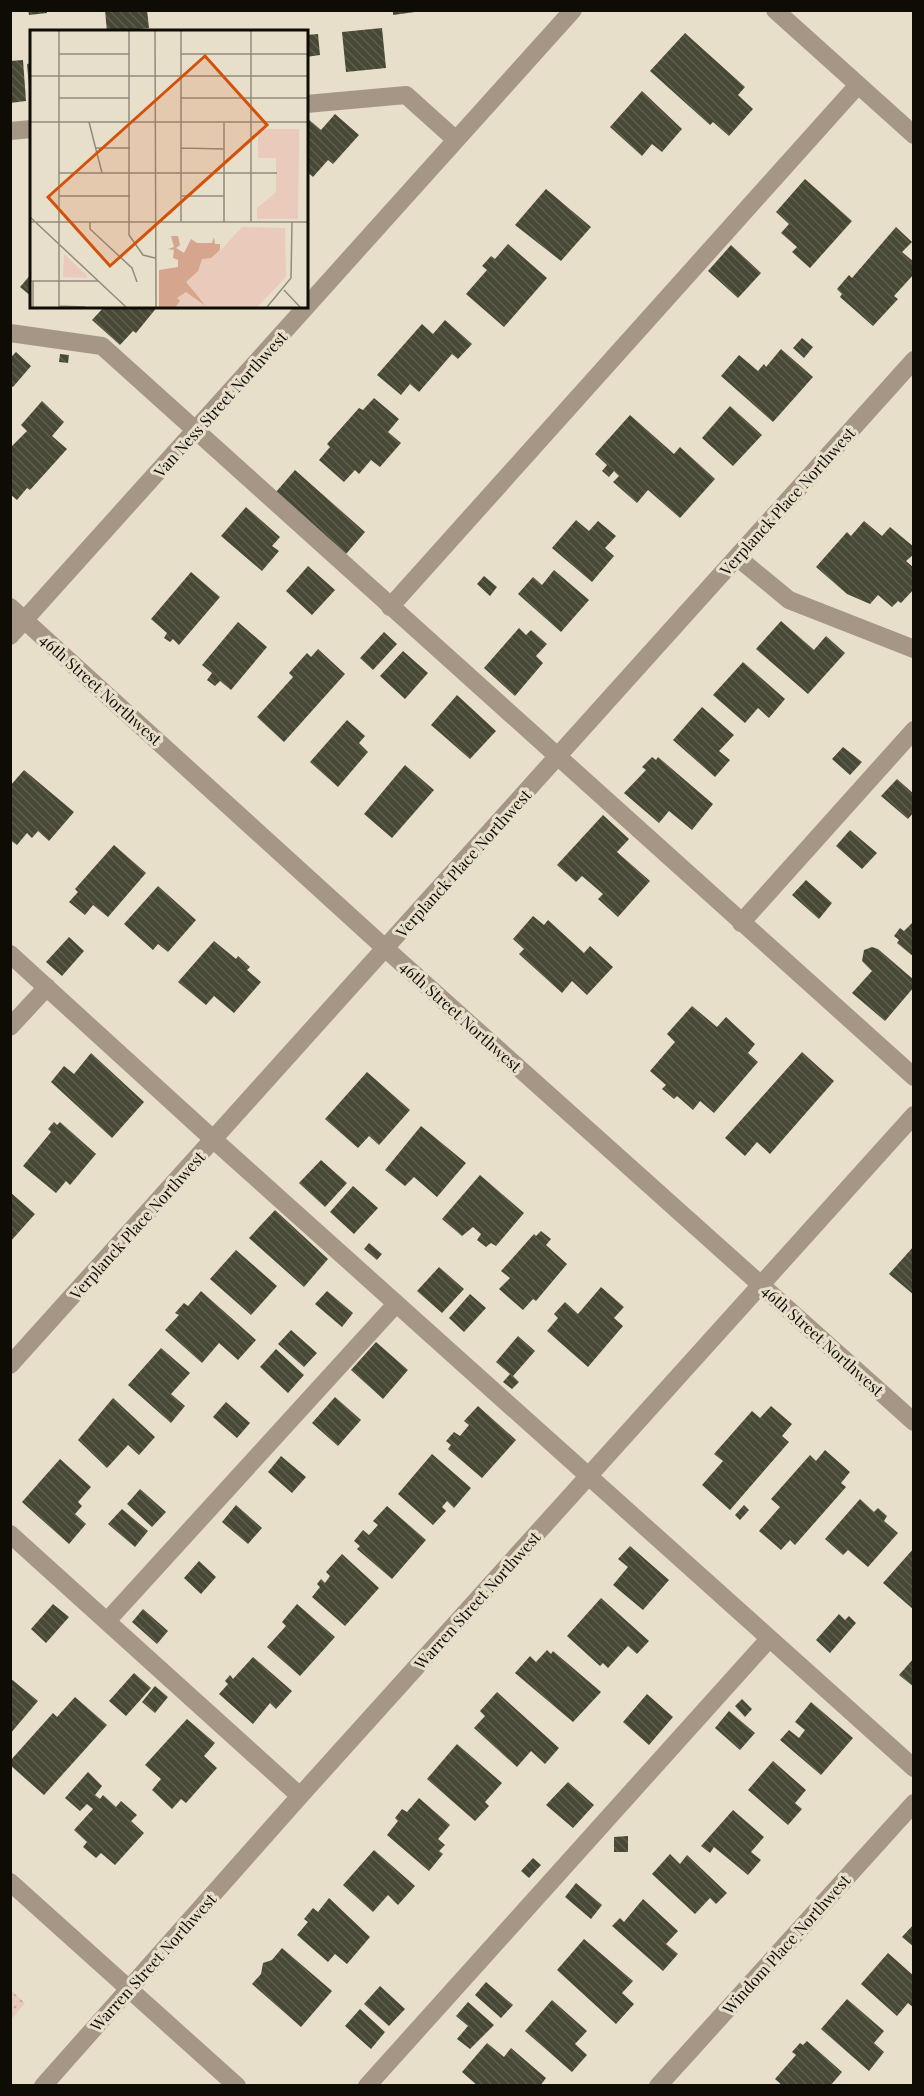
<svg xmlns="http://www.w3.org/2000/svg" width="924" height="2096" font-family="'Playfair Display',serif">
  <defs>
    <pattern id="grass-dots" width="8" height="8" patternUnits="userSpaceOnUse" patternTransform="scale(1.5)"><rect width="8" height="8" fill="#eacbbb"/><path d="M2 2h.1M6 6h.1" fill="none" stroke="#c8ad9f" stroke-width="1.8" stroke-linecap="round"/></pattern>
    <pattern id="building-back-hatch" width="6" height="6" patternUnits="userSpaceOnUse" patternTransform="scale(1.5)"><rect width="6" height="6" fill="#484836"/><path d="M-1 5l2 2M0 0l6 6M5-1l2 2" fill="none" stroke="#5e5e4f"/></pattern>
  </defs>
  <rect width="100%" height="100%" fill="#e8dfca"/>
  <path fill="url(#grass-dots)" d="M11 1990 25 2003 11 2020Z"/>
  <path fill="url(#building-back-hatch)" d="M28 10H47V13L29 15Z
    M105 10H147L149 28 107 32Z
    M393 10H415V12L393 15Z
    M382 28 386 68 346 72 342 32Z
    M685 33 745 87 738 95 753 109 729 136 713 122 710 125 650 71Z
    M318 34 320 55 306 57V35Z
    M23 60 26 101 10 103V61Z
    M32 63V98H30L27 64Z
    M642 91 682 129 662 152 652 144 642 156 610 127Z
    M335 114 359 135 333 164 328 160 313 177 306 171V119L307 118 321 130Z
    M805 179 852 221 810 268 792 252 797 247 781 233 789 224 776 212Z
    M546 189 591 227 561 261 515 225Z
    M896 227 912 242 902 252 914 262V274L894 296 898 299 873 326 840 297 842 294 837 289 849 275 852 278Z
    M508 244 547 278 504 327 466 294 487 270 482 266 491 256 495 259Z
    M731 245 761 273 738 298 708 271Z
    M32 273V297L20 287Z
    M105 306H158L136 333 133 331 120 345 92 320Z
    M445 320 472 344 458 359 452 354 419 392 410 384 401 395 377 375 422 324 433 334Z
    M802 338 813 347 804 358 793 348Z
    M781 349 813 377 773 422 721 376 739 355 758 371 764 364 766 367Z
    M16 352 31 366 13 387 10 385V358Z
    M60 354 69 355 68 363 59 362Z
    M374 398 399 419 388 432 401 443 380 467 371 460 359 474 355 470 344 482 319 460 330 447 327 444 359 408 363 410Z
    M42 401 64 422 52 436 67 449 30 490 27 488 17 500 10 494V448L27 431 21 425Z
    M730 406 762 435 733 466 702 438Z
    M630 415 674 454 680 447 715 479 680 518 648 490 637 503 613 482 619 476 614 471 609 477 602 471 607 465 595 454Z
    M295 470 365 532 346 554 276 492Z
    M246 507 280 537 272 546 279 551 262 571 221 536Z
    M576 520 589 531 598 521 616 536 605 548 614 556 592 582 552 548Z
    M864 521 882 536 890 527 914 547V554L906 561 914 568V589L901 603 898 601 892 607 878 595 870 604 847 594 816 567 847 532 851 536Z
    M308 566 335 590 312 615 286 591Z
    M554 570 589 600 561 632 518 594 533 577 542 585Z
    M191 572 220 597 179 645 173 639 170 642 164 638 167 633 151 619Z
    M484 576 497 587 490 596 477 584Z
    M781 621 814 650 826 636 845 653 808 694 756 649Z
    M238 622 267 647 231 690 220 681 215 686 207 680 212 673 202 665Z
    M519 628 526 635 531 630 547 644 536 656 543 663 515 696 484 668Z
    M384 632 397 644 373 670 360 658Z
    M318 649 345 674 284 742 257 717 293 677 289 673 307 653 311 657Z
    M403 651 428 673 405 699 380 676Z
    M743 662 785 699 769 718 758 708 745 723 713 695Z
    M457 695 496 731 470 759 431 725Z
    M702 707 734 735 719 751 730 760 715 777 673 740Z
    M347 720 365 736 359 743 368 752 338 787 310 762Z
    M843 747 862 762 850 775 832 759Z
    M652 757 656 760 658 757 713 804 692 830 669 811 659 823 624 793 646 770 642 767Z
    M405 765 434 790 392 838 364 814Z
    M24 770 74 812 49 841 38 831 32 838 27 833 17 845 10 840V786Z
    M897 779 914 794V812L908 819 881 796Z
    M603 815 629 839 617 852 650 881 618 917 598 899 603 894 582 876 576 882 557 865Z
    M850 830 877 853 862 869 836 846Z
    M114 845 146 873 108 917 93 905 85 915 69 902 78 892 75 889Z
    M806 880 832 903 819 919 792 895Z
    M158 886 196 920 168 952 158 944 153 950 124 924Z
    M533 916 544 925 548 920 584 953 590 946 613 967 587 995 572 981 562 993 519 954 524 949 513 939Z
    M914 921V957L897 943 899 940 894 936 900 928 904 931Z
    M69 937 84 951 62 976 46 962Z
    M214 941 236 959 238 956 250 967 247 970 261 982 234 1013 214 996 206 1005 178 982Z
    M872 947 878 949 914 980V987L885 1021 852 993 872 971 862 961 864 950Z
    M692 1006 717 1027 726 1017 755 1044 748 1053 758 1062 714 1113 700 1101 693 1110 677 1096 674 1099 662 1089 666 1085 650 1071 675 1042 667 1034Z
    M802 1052 834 1081 770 1154 757 1142 745 1156 725 1138Z
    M91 1053 144 1102 112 1138 51 1082 64 1066 74 1074Z
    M367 1072 410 1110 379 1145 369 1136 358 1148 325 1119Z
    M54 1122 57 1125 60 1122 96 1154 70 1185 66 1181 56 1193 23 1166 51 1132 48 1129Z
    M421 1126 466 1163 437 1197 414 1177 405 1186 385 1170Z
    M321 1160 347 1183 325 1207 299 1183Z
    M480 1175 524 1213 496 1246 491 1243 486 1247 477 1240 481 1234 473 1227 462 1236 442 1219Z
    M353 1186 378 1208 354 1234 330 1212Z
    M10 1192 35 1214 10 1242Z
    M275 1210 328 1259 304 1287 249 1238Z
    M541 1231 551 1239 546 1245 567 1264 536 1301 533 1299 523 1310 499 1289 510 1278 501 1271 534 1234 536 1236Z
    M369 1243 382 1254 377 1260 364 1249Z
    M914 1246V1295L889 1274Z
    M236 1250 277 1286 251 1315 210 1279Z
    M439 1267 464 1289 442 1313 417 1291Z
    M601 1287 624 1307 614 1318 623 1326 588 1367 547 1331 558 1318 554 1314 565 1302 578 1314Z
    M201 1291 256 1340 238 1360 219 1343 202 1363 165 1330 179 1315 175 1313 184 1303 188 1306Z
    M327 1291 353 1313 342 1327 315 1304Z
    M470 1294 486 1308 464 1332 449 1318Z
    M291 1330 317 1353 304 1367 278 1344Z
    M518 1336 535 1351 513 1376 519 1382 512 1389 503 1382 510 1374 496 1362Z
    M376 1342 408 1370 383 1399 351 1370Z
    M161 1348 190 1373 171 1394 185 1406 171 1423 128 1385Z
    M276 1349 304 1375 288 1393 260 1367Z
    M335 1397 361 1420 338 1446 312 1423Z
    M113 1398 155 1437 139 1455 128 1445 107 1468 78 1440Z
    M226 1402 250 1423 237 1438 213 1417Z
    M478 1406 516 1440 482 1478 448 1449 451 1445 446 1441 454 1432 460 1436 469 1425 464 1421Z
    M771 1406 792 1424 782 1436 789 1442 730 1510 702 1485 723 1461 714 1454 752 1411 760 1418Z
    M825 1450 850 1472 841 1483 846 1487 795 1545 790 1540 781 1550 759 1531 780 1507 771 1499 810 1455 816 1461Z
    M432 1454 471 1488 454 1508 447 1501 442 1507 446 1511 433 1525 398 1494Z
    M281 1456 306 1477 292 1493 268 1472Z
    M60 1459 91 1487 78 1502 82 1506 75 1514 86 1524 69 1544 22 1502Z
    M140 1489 166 1512 152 1527 127 1504Z
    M860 1499 874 1512 878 1508 887 1516 884 1521 898 1533 868 1567 848 1550 843 1555 825 1539Z
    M236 1505 262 1528 248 1544 222 1522Z
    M744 1505 749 1510 740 1520 735 1515Z
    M387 1506 426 1540 392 1579 357 1549 360 1546 354 1541 363 1530 369 1535 378 1525 373 1521Z
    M122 1509 148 1531 135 1547 108 1524Z
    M630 1546 669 1580 643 1610 613 1585 628 1567 618 1559Z
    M914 1548V1610L883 1583Z
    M342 1554 379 1588 345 1626 312 1597 320 1587 317 1584 321 1579 325 1583 330 1576 326 1572Z
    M199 1561 216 1577 201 1594 184 1578Z
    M601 1598 649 1641 637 1654 628 1646 608 1668 603 1663 600 1666 567 1636Z
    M53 1604 69 1617 46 1643 31 1629Z
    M297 1604 335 1637 300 1676 267 1647 286 1626 282 1622Z
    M143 1609 168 1631 157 1644 132 1622Z
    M839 1614 845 1620 849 1616 856 1623 830 1653 816 1640Z
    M547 1650 551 1654 553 1651 601 1692 573 1722 515 1673 530 1656 536 1662Z
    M253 1657 292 1691 276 1709 270 1703 253 1724 219 1694 228 1684 225 1681 230 1675 233 1679Z
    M914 1658V1687L899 1675Z
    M134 1673 151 1688 126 1716 109 1701Z
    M10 1678 38 1701 10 1734Z
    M155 1686 168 1697 155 1713 142 1702Z
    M497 1692 559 1748 545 1764 531 1751 517 1767 474 1728 485 1716 480 1711Z
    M647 1694 673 1717 649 1745 623 1722Z
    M75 1697 107 1725 44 1795 10 1765V1761L53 1713 57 1717Z
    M742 1699 752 1709 745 1717 735 1706Z
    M811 1702 853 1738 821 1775 780 1740 789 1730 799 1738 805 1730 795 1722Z
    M729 1711 755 1733 740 1750 715 1728Z
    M187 1719 215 1743 204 1756 217 1768 186 1803 181 1799 172 1809 152 1790 161 1779 145 1765Z
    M457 1744 502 1783 485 1802 489 1806 475 1821 427 1779Z
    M773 1761 806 1790 795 1803 802 1809 788 1825 748 1790Z
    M88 1772 102 1786 95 1795 100 1799 103 1795 116 1807 121 1801 137 1815 131 1821 144 1833 115 1865 101 1853 96 1858 83 1847 87 1842 74 1830 93 1809 87 1804 80 1811 65 1798Z
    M568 1782 594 1805 573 1828 546 1805Z
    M419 1798 450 1825 438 1839 445 1845 439 1851 443 1854 429 1871 387 1835 398 1821 395 1818 402 1809 407 1812Z
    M733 1810 764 1837 751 1852 761 1860 748 1875 714 1847 710 1853 701 1846Z
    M628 1836V1852H614V1837Z
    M374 1850 415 1886 398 1905 388 1895 373 1912 343 1885Z
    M670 1854 680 1864 687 1855 727 1893 716 1904 710 1898 695 1914 652 1874Z
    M533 1858 541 1865 529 1878 521 1871Z
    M576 1883 602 1905 591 1919 565 1897Z
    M329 1898 370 1937 347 1964 335 1954 328 1962 297 1935 308 1922 304 1919 313 1908 318 1912Z
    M643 1899 678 1931 666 1944 678 1954 663 1971 612 1926 620 1918 624 1922Z
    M914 1924V1947L902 1937Z
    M584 1939 633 1981 622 1993 634 2004 616 2024 557 1970Z
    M282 1948 332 1991 301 2027 252 1984 261 1974 263 1963 272 1960Z
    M888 1953 914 1976V2008L908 2003 897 2016 861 1984Z
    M486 1982 513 2005 501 2018 475 1995Z
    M380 1986 405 2009 389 2026 364 2004Z
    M847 1999 884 2031 874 2043 884 2052 869 2071 821 2029Z
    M552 2000 587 2031 575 2044 587 2055 572 2072 525 2031Z
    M468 2002 494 2025 470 2049 457 2039 468 2026 456 2016Z
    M360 2009 385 2032 371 2049 345 2026Z
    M807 2041 842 2072 830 2086H783L775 2079 796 2055 792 2052 800 2043 803 2045Z
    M487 2043 504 2057 511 2048 546 2078 540 2086H478L462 2072Z"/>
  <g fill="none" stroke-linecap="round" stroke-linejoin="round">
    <path stroke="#a59686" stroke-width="18" d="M775 10 914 135
      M306 104 406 95 456 140
      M10 131 32 129
      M10 333 102 346 914 1077
      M737 557 789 600 914 649
      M10 607 386 949 914 1422
      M390 607 858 85
      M10 636 573 10
      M741 923 914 730
      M10 954 214 1140 914 1768
      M10 1027 47 987
      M10 1365 914 360
      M10 1534 300 1796
      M107 1621 396 1304
      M10 1882 237 2086
      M43 2086 300 1796 914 1115
      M367 2086 769 1639
      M658 2086 914 1803"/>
  </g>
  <g text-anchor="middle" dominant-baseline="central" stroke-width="6" stroke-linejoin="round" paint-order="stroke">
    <g font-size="16" fill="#0f0c06" stroke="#e8dfca">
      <text transform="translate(220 404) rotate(-48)">Van Ness Street Northwest</text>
      <text transform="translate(787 501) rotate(-48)">Verplanck Place Northwest</text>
      <text transform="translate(101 689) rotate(42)">46th Street Northwest</text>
      <text transform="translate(463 863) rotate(-48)">Verplanck Place Northwest</text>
      <text transform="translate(461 1016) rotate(42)">46th Street Northwest</text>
      <text transform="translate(137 1225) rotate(-48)">Verplanck Place Northwest</text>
      <text transform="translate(823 1340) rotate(42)">46th Street Northwest</text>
      <text transform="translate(477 1600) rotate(-48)">Warren Street Northwest</text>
      <text transform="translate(786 1944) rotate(-48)">Windom Place Northwest</text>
      <text transform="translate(153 1962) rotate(-48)">Warren Street Northwest</text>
    </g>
  </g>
  <g transform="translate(30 30)">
    <rect width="278" height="278" fill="#e8dfca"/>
    <path d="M228 99H269L268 189H227V178L246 162V128H228ZM212 197 255 198 256 247 227 277H131L149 241 150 222H189ZM34 224 57 245 56 248 33 247Z" fill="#eacbbb"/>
    <path d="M141 206H148L150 215 146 218 154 223 161 209 167 213H182L184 207 185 214H190V220L181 228 172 229 168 241 156 252 177 277 156 262 147 268 150 271 145 277H129V240L148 237V230L143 228 144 220 138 219 144 217Z" fill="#d5a68d"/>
    <path d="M269 99 268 152H254L250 125H238V100ZM216 200 228 213 217 225 240 254 217 277H176L158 252Z" fill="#eacbbb"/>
    <path fill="none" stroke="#918b7c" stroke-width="1.5" d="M29 0V277M99 0V205L113 225 125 228M125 0 126 277M151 0V192M29 24H99M151 24H278M0 46H278M29 68H99M151 68H278M0 92H278M59 92 72 143M65 118H100M151 118 194 119M29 143H247M29 166H100M151 166H194M0 187 96 277M0 192H278M60 192V199L102 238 107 252M194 192V93M221 192V0M0 251H68M3 251V277M254 260 270 277M29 276 55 277M237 277 261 248 262 192"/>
    <path fill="#d2510b" fill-opacity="0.15" stroke="#d2510b" stroke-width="3" d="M175 26 237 95 80 236 18 167Z"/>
    <rect width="278" height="278" fill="none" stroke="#0f0c06" stroke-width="3"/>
  </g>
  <rect width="924" height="2096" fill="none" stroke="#0f0c06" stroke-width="24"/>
</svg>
